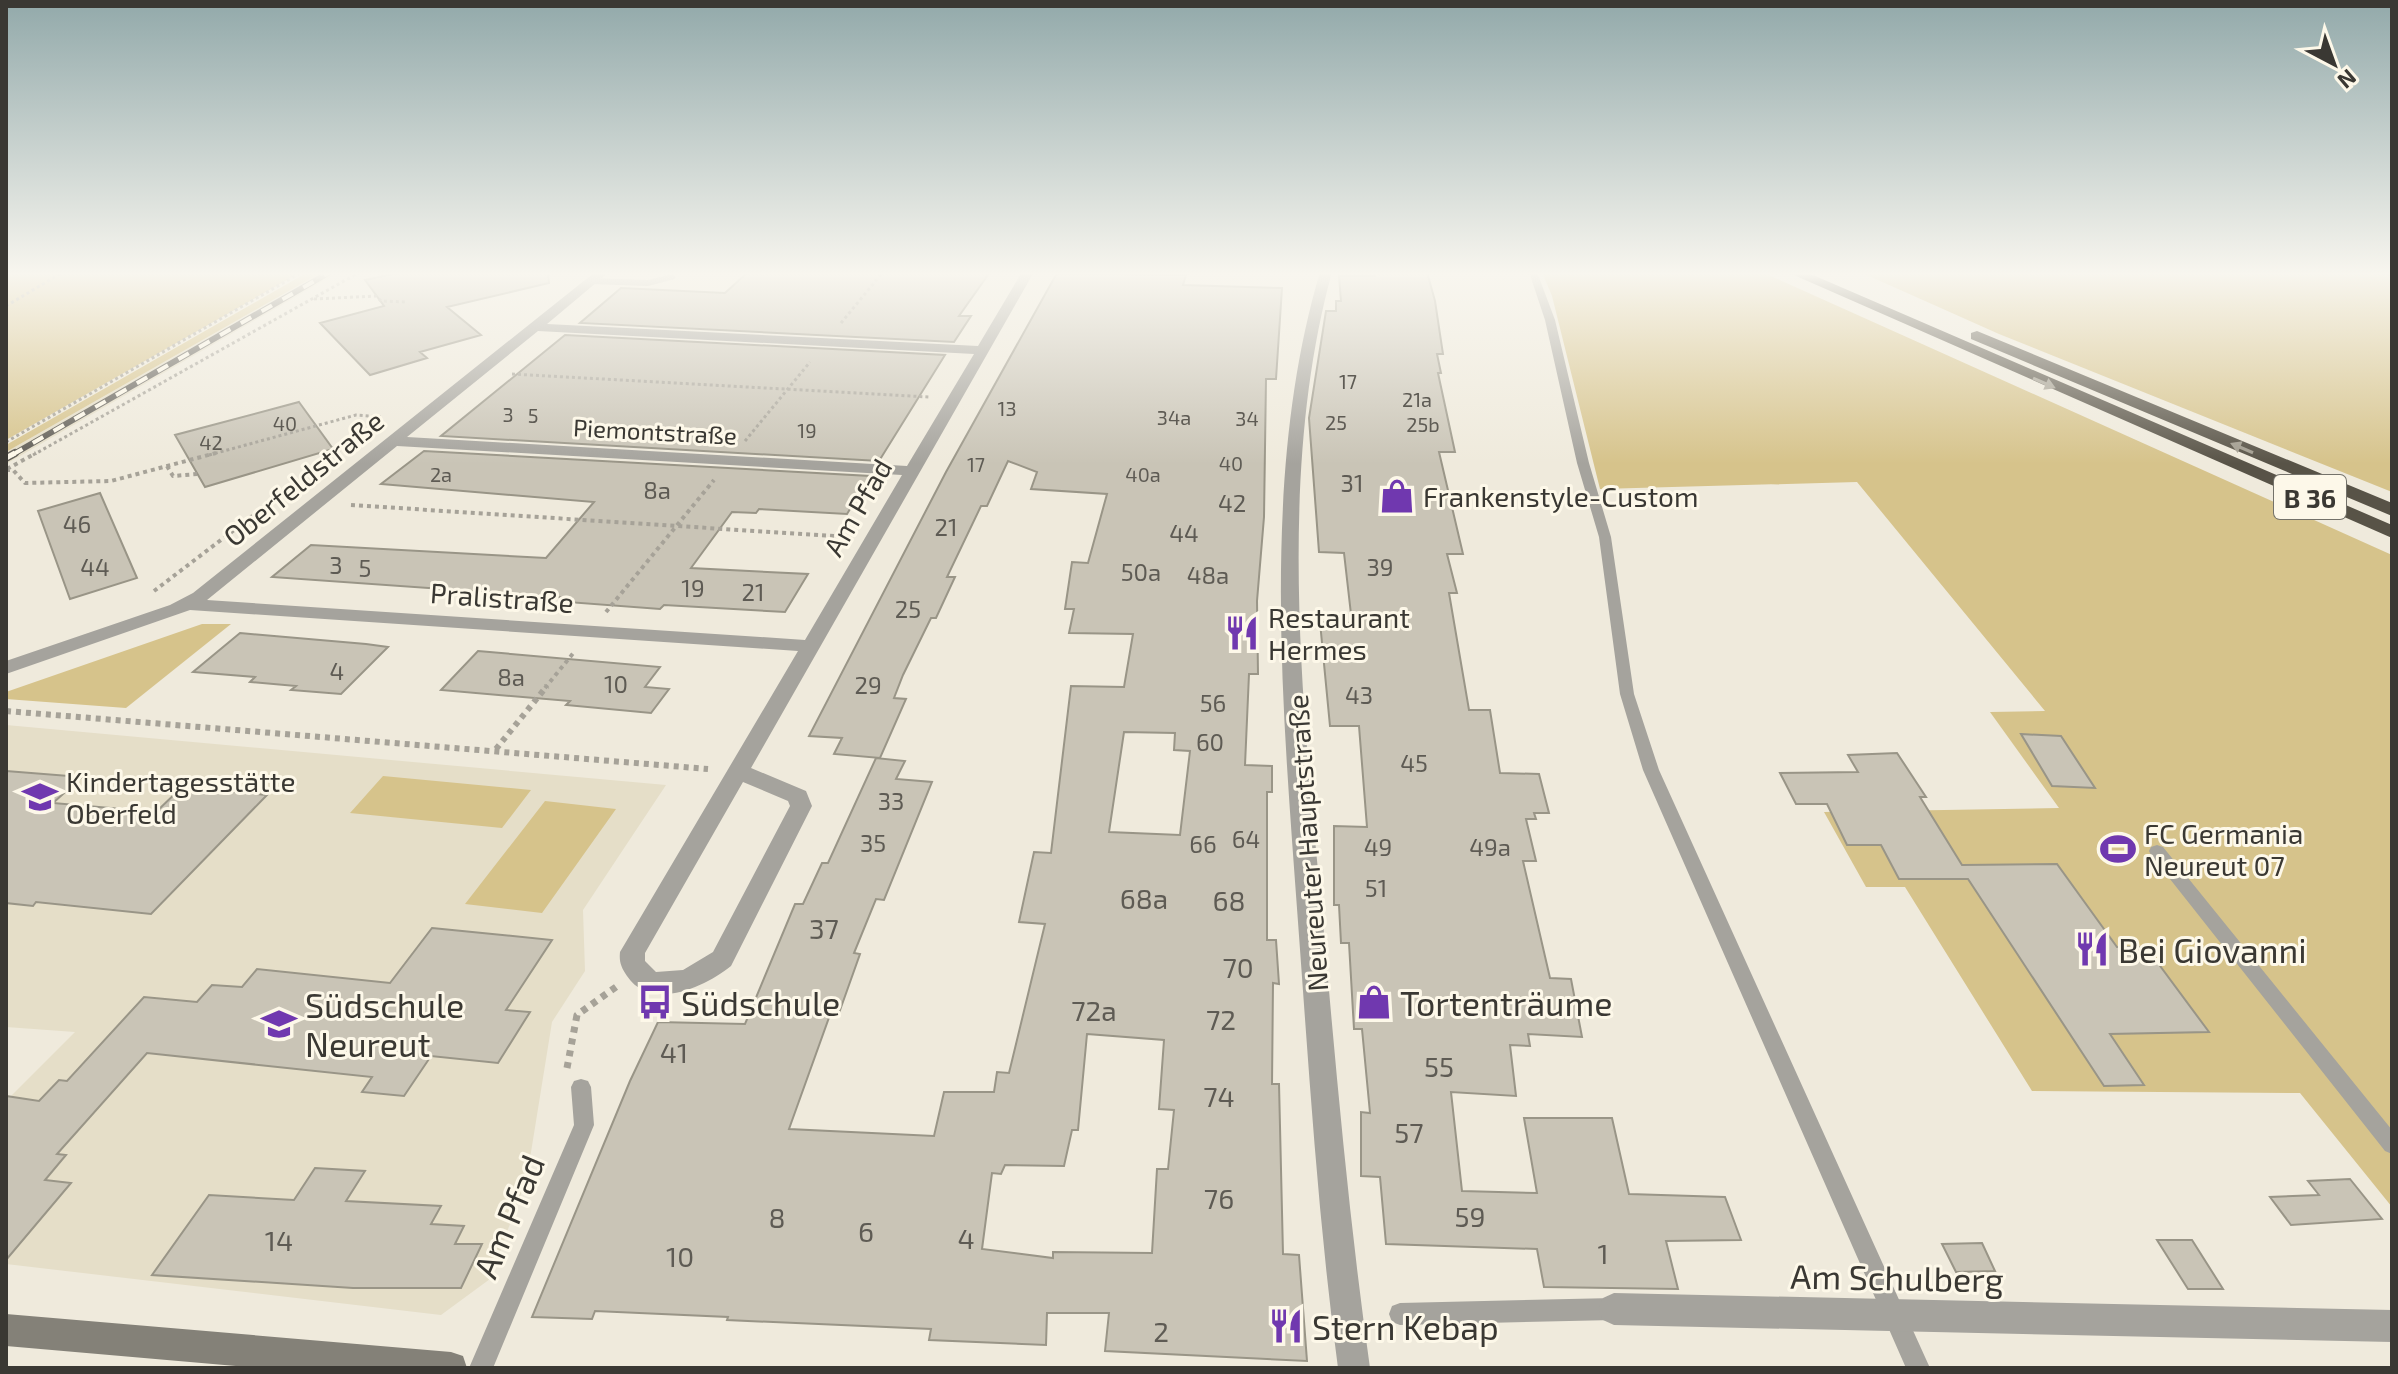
<svg xmlns="http://www.w3.org/2000/svg" width="2398" height="1374" font-family="'Exo 2',sans-serif">
  <rect width="100%" height="100%" fill="#efeadc"/>
  <path fill="#e5dec8" d="M322 272H339L6 464V452Z
    M6 725 666 785 583 910 585 971 552 1022 527 1177 490 1279 441 1315 6 1264V1101L75 1032 6 1027Z"/>
  <path fill="#d6c38b" d="M6 272H301L6 440Z
    M308 272H322L6 452V445Z
    M1542 272H1762L2392 555V1207L2300 1093 2032 1091 1905 887H1866L1824 812 2059 808 1990 712 2045 711 1857 482 1600 489 1552 296Z
    M1860 272H2392V492L1999 334Z
    M202 624H231L126 708 6 699V692Z
    M383 776 531 790 502 828 350 813Z
    M545 801 616 809 542 913 465 904Z"/>
  <path fill="#c9c4b6" stroke="#999587" stroke-width="2" fill-rule="evenodd" d="M402 272H548L549 283 447 307 481 335 420 352 427 358 370 375 320 323 384 306 365 280Z
    M748 272H990L959 316H971L954 342 580 323 621 288 725 293Z
    M1375 272H1427L1435 301 1443 354H1437L1441 373H1438L1455 452H1439L1463 554H1447L1457 593H1449L1469 710H1490L1500 773 1539 774 1549 813H1534L1536 819H1526L1536 861H1523L1550 978 1571 979 1582 1037 1528 1034 1530 1046 1510 1045 1516 1096 1451 1092 1462 1191 1537 1193 1524 1118H1612L1629 1194 1725 1197 1741 1240 1666 1241 1678 1289 1544 1287 1537 1249 1386 1244 1380 1177 1361 1176V1112L1370 1113 1362 1029H1354L1349 943H1341L1339 905H1334V826L1367 827 1359 726H1330L1320 622 1352 623 1344 553 1319 552 1309 418 1326 311H1336V301H1341L1339 276H1375Z
    M1057 273 1186 275 1183 285 1282 288 1276 379H1266L1264 517 1257 601 1258 674H1249L1245 765 1272 766V792H1267V940H1276L1279 984 1273 983 1272 1084H1279L1283 1254 1299 1255 1307 1361 1105 1351 1109 1313H1047L1046 1345 929 1340 931 1329 727 1320 728 1317 595 1311 592 1319 532 1317 630 1081 658 1022 745 1024 795 904H803L822 863H828L876 758 905 761 896 779 932 782 884 900 876 899 854 953 860 954 839 1013 831 1012 789 1129 934 1136 944 1092H994L997 1072 1009 1073 1045 924 1019 922 1034 852 1051 853 1071 686 1124 687 1133 634 1069 633 1074 609H1065L1072 562 1088 563 1107 494 1031 489 1037 472 1008 461 987 506H981L947 577H955L936 618H931L903 675 894 698 906 699 880 758 834 754 842 738 809 736 946 472ZM1124 732 1175 733 1174 750 1190 751 1180 835 1109 832ZM1087 1034 1164 1040 1159 1109 1174 1110 1168 1169H1157L1152 1253 1053 1252V1258L982 1249 992 1173 1001 1174 1005 1165 1064 1166 1072 1130H1078Z
    M565 335 945 355 879 461 441 436Z
    M299 402 333 449 205 487 175 435Z
    M424 451 870 476 847 514 759 509 756 513 732 512 691 568 808 574 785 612 664 605 660 609 567 602 571 598 272 577 311 545 546 558 594 502 381 484Z
    M100 493 137 578 70 599 38 511Z
    M240 633 366 644 388 647 341 694 291 690 296 686 250 682 255 677 193 672Z
    M478 651 660 667 645 687 669 689 651 713 566 705 570 701 441 690Z
    M2021 734 2061 736 2095 788 2052 786Z
    M1897 753 1926 797H1920L1962 865 2057 864 2117 947H2146L2209 1032 2110 1034 2144 1085 2104 1086 1968 879H1899L1881 845H1847L1827 804H1796L1780 773 1858 772 1848 755Z
    M6 771 82 777 53 803 156 812 182 787 267 795 151 914 36 902 33 906 6 903Z
    M432 928 552 940 506 1010 530 1012 498 1063 431 1056 404 1096 362 1092 372 1077 147 1053 57 1154 66 1155 45 1180 71 1183 6 1260V1096L39 1101 59 1080 67 1081 144 997 197 1002 212 985 242 987 257 969 390 983Z
    M315 1168 365 1171 346 1201 441 1206 431 1224 464 1226 455 1244H482L461 1288H353L152 1275 209 1195 294 1200Z
    M2350 1179 2382 1219 2291 1225 2270 1197 2319 1195 2308 1181Z
    M2157 1240H2192L2223 1289H2188Z
    M1982 1243 1995 1271 1956 1272 1942 1244Z"/>
  <g fill="none" stroke-linecap="round" stroke-linejoin="round">
    <path stroke="#a6a298" stroke-width="3" stroke-dasharray="3 3" stroke-linecap="butt" d="M2370 272 2392 275
      M314 299 376 296 381 301 407 302
      M6 306 63 272
      M841 323 883 272
      M512 374 929 397
      M745 441 810 362
      M6 442 302 272
      M33 455 360 272
      M209 455 356 415 383 417
      M333 455 356 437"/>
    <path stroke="#a6a298" stroke-width="4" stroke-dasharray="4 4" stroke-linecap="butt" d="M167 466 173 476 197 474
      M7 469 36 453
      M6 470H13L25 483 111 481 216 453
      M351 505 848 537
      M154 591 335 453
      M606 612 714 480
      M545 688 575 651"/>
    <path stroke="#a6a298" stroke-width="6" stroke-dasharray="5 5" stroke-linecap="butt" d="M6 711 708 769
      M496 749 547 686"/>
    <path stroke="#a6a298" stroke-width="7" stroke-dasharray="6 6" stroke-linecap="butt" d="M567 1068 577 1015 616 987"/>
    <path fill="#a5a39d" fill-rule="evenodd" d="M1529 272H1537L1555 320 1589 463 1611 537 1634 694 1659 770 1930 1368H1906L1643 770 1620 694 1599 537 1577 463 1545 320Z
      M672 274 676 277 675 279 648 286 592 284 588 281 592 278 648 280Z
      M2157 845 2163 847 2392 1130V1154L2385 1151 2151 855 2149 851 2151 847Z
      M581 1079 588 1081 591 1087 594 1125 493 1368H469L574 1125 571 1087 574 1081Z
      M1614 1298 1622 1301 1625 1309 1622 1317 1614 1320 1400 1325 1392 1322 1389 1314 1392 1306 1400 1303Z"/>
    <path fill="#a5a39d" fill-rule="evenodd" d="M595 272H609L547 324 978 346 1022 272H1034L751 768 806 791 812 806 731 966C705 987 651 1012 627 976 621 967 619 962 620 952L798 651 190 610 6 674V661L170 605 193 593ZM538 331 974 354 907 466 407 437ZM397 446 902 475 805 640 207 600ZM743 782 788 801 790 806 713 952 683 970 656 972 645 961V953Z
      M1320 272H1332C1276 475 1303 714 1323 922 1336 1071 1349 1220 1370 1368H1338C1318 1220 1309 1071 1298 922 1283 713 1260 474 1320 272Z
      M1614 1293 2392 1310V1342L1614 1325 1603 1320 1598 1309 1603 1298Z"/>
    <path fill="#848178" fill-rule="evenodd" d="M6 1314 451 1352 463 1356 467 1368H260L6 1346Z"/>
    <path fill="#585347" fill-rule="evenodd" d="M1787 272H1806L2392 525V538Z
      M1977 331 2392 503V516L1971 339V333Z"/>
    <g stroke="#5f5c55" stroke-width="6">
      <path id="rail-far1" d="M12 455 330 272"/>
    </g>
    <g stroke="#5f5c55" stroke-width="8">
      <path id="rail" d="M6 458 15 453"/>
    </g>
    <use href="#rail-far1" stroke="#fdf8e9" stroke-width="4" stroke-dasharray="12" stroke-linecap="butt"/>
    <use href="#rail" stroke="#fdf8e9" stroke-width="5" stroke-dasharray="16" stroke-linecap="butt"/>
  </g>
  <defs><path id="oneway-solid" d="M-6-.8H1V-3.2L6.5 0L1 3.2V.8H-6Z" transform="scale(2)"/></defs>
  <g fill="#a29d90">
    <use href="#oneway-solid" transform="translate(2044 383) rotate(24)"/>
    <use href="#oneway-solid" transform="translate(2242 448) rotate(-157)"/>
  </g>
  <linearGradient id="sky" x2="0" y2="1"><stop stop-color="#92a9aa"/><stop offset="0.59" stop-color="#f8f6ef"/><stop offset="1" stop-color="#f8f6ef" stop-opacity="0"/></linearGradient>
  <rect width="2398" height="464" fill="url(#sky)"/>
  <defs>
    <g id="shop-bare" transform="scale(2.76)"><path d="M-5-2.5h2.3a2.7 3.5 0 0 1 5.4 0H5L5.5 6h-11ZM-1.5-2.5h3a1.5 2.3 0 0 0-3 0Z" fill="#7038af" stroke="#fdf8e9" stroke-width="2.5" paint-order="stroke"/></g>
    <g id="restaurant-bare" transform="scale(2.76)"><path d="M-5-6h1v4h1v-4h1v4h1v-4h1v5L-1.5 .5V6h-2V.5L-5-1ZM5-6V6H3V1.5H1.5Q1.5-4 5-6Z" fill="#7038af" stroke="#fdf8e9" stroke-width="2.5" paint-order="stroke"/></g>
    <g id="school-bare" transform="scale(2.76)"><path d="M0-5L7-2L0 1L-7-2ZM-4 1L0 2.5L4 1V4Q0 6-4 4Z" fill="#7038af" stroke="#fdf8e9" stroke-width="2.5" paint-order="stroke"/></g>
    <g id="stadium-bare" transform="scale(2.76)"><path d="M0-5a6.5 5 0 1 0 0 10a6.5 5 0 1 0 0-10ZM-3.5-1.8h7v3.6h-7Z" fill="#7038af" stroke="#fdf8e9" stroke-width="2.5" paint-order="stroke"/></g>
    <g id="bus-bare" transform="scale(2.76)"><path d="M-5-6H5V4H4V6H2V4H-2V6H-4V4H-5ZM-3.5-4V0h7V-4ZM-3.5 1.2v1.5H-2V1.2ZM2 1.2v1.5H3.5V1.2Z" fill="#7038af" stroke="#fdf8e9" stroke-width="2.5" paint-order="stroke"/></g>
  </defs>
  <g fill-rule="evenodd">
    <use href="#shop-bare" x="1397" y="496"/>
    <use href="#restaurant-bare" x="1242" y="633"/>
    <use href="#school-bare" x="40" y="797"/>
    <use href="#stadium-bare" x="2118" y="849"/>
    <use href="#restaurant-bare" x="2092" y="949"/>
    <use href="#bus-bare" x="655" y="1002"/>
    <use href="#shop-bare" x="1374" y="1002"/>
    <use href="#school-bare" x="279" y="1024"/>
    <use href="#restaurant-bare" x="1286" y="1326"/>
  </g>
  <g text-anchor="middle" dominant-baseline="central" stroke-width="6" stroke-linejoin="round" paint-order="stroke">
    <g font-size="20" fill="#5e5b54">
      <text x="1348" y="381">17</text>
      <text x="1417" y="399">21a</text>
      <text x="1007" y="408">13</text>
      <text x="508" y="414">3</text>
      <text x="533" y="415">5</text>
      <text x="1174" y="417">34a</text>
      <text x="1247" y="418">34</text>
      <text x="1336" y="422">25</text>
      <text x="285" y="423">40</text>
      <text x="1423" y="424">25b</text>
      <text x="807" y="430">19</text>
      <text x="211" y="442">42</text>
      <text x="1231" y="463">40</text>
      <text x="976" y="464">17</text>
      <text x="441" y="474">2a</text>
      <text x="1143" y="474">40a</text>
    </g>
    <g font-size="24" fill="#3a3833" stroke="#fdf8e9">
      <text transform="translate(655 431) rotate(3)">Piemontstraße</text>
    </g>
    <g font-size="24" fill="#5e5b54">
      <text x="1352" y="482">31</text>
      <text x="657" y="489">8a</text>
      <text x="1232" y="502">42</text>
      <text x="77" y="523">46</text>
      <text x="946" y="526">21</text>
      <text x="1184" y="532">44</text>
      <text x="336" y="564">3</text>
      <text x="95" y="566">44</text>
      <text x="1380" y="566">39</text>
      <text x="365" y="567">5</text>
      <text x="1141" y="571">50a</text>
      <text x="1208" y="574">48a</text>
      <text x="693" y="587">19</text>
      <text x="753" y="591">21</text>
      <text x="908" y="608">25</text>
      <text x="337" y="670">4</text>
      <text x="511" y="676">8a</text>
      <text x="616" y="683">10</text>
      <text x="868" y="684">29</text>
      <text x="1359" y="694">43</text>
      <text x="1213" y="702">56</text>
      <text x="1210" y="741">60</text>
      <text x="1414" y="762">45</text>
      <text x="891" y="800">33</text>
      <text x="1246" y="838">64</text>
      <text x="873" y="842">35</text>
      <text x="1203" y="843">66</text>
      <text x="1378" y="846">49</text>
      <text x="1490" y="846">49a</text>
      <text x="1376" y="887">51</text>
    </g>
    <rect fill="#fdf8e9" stroke="#74726a" stroke-width="2" x="2274" y="475" width="72" height="44" rx="6"/>
    <g font-size="26" font-weight="bold" fill="#3a3833">
      <text x="2310" y="497">B 36</text>
    </g>
    <g font-size="28" fill="#3a3833" stroke="#fdf8e9">
      <text transform="translate(303 478) rotate(-39)">Oberfeldstraße</text>
      <text transform="translate(857 507) rotate(-60)">Am Pfad</text>
      <text transform="translate(502 597) rotate(4)">Pralistraße</text>
      <text transform="translate(1307 843) rotate(-94)">Neureuter Hauptstraße</text>
    </g>
    <g font-size="28" fill="#3a3833" stroke="#fdf8e9" text-anchor="start">
      <text x="1423" y="496">Frankenstyle-Custom</text>
      <text x="1268" y="617">Restaurant<tspan x="1268" dy="32">Hermes</tspan></text>
      <text x="66" y="781">Kindertagesstätte<tspan x="66" dy="32">Oberfeld</tspan></text>
      <text x="2144" y="833">FC Germania<tspan x="2144" dy="32">Neureut 07</tspan></text>
    </g>
    <g font-size="28" fill="#5e5b54">
      <text x="1144" y="898">68a</text>
      <text x="1229" y="900">68</text>
      <text x="824" y="928">37</text>
      <text x="1238" y="967">70</text>
      <text x="1094" y="1010">72a</text>
      <text x="1221" y="1019">72</text>
      <text x="674" y="1052">41</text>
      <text x="1439" y="1066">55</text>
      <text x="1219" y="1096">74</text>
      <text x="1409" y="1132">57</text>
      <text x="1219" y="1198">76</text>
      <text x="1470" y="1216">59</text>
      <text x="777" y="1217">8</text>
      <text x="866" y="1231">6</text>
      <text x="966" y="1238">4</text>
      <text x="279" y="1240">14</text>
      <text x="1603" y="1253">1</text>
      <text x="680" y="1256">10</text>
      <text x="1161" y="1331">2</text>
    </g>
    <g font-size="34" fill="#3a3833" stroke="#fdf8e9" text-anchor="start">
      <text x="2118" y="949">Bei Giovanni</text>
      <text x="681" y="1002">Südschule</text>
      <text x="1400" y="1002">Tortenträume</text>
      <text x="305" y="1004">Südschule<tspan x="305" dy="39">Neureut</tspan></text>
      <text x="1312" y="1326">Stern Kebap</text>
    </g>
    <g font-size="34" fill="#3a3833" stroke="#fdf8e9">
      <text transform="translate(508 1216) rotate(-67)">Am Pfad</text>
      <text transform="translate(1897 1277) rotate(1)">Am Schulberg</text>
    </g>
  </g>
  <rect width="2398" height="1374" fill="none" stroke="#3a3833" stroke-width="16"/>
  <g transform="translate(2334 64) rotate(139)" stroke="#fdf8e9" stroke-width="6" paint-order="stroke">
  <path d="M0-6L14 30L0 20L-14 30Z" fill="#3a3833"/>
  <text y="-12" font-size="22" font-weight="bold" text-anchor="middle" fill="#3a3833">N</text>
  </g>
</svg>
